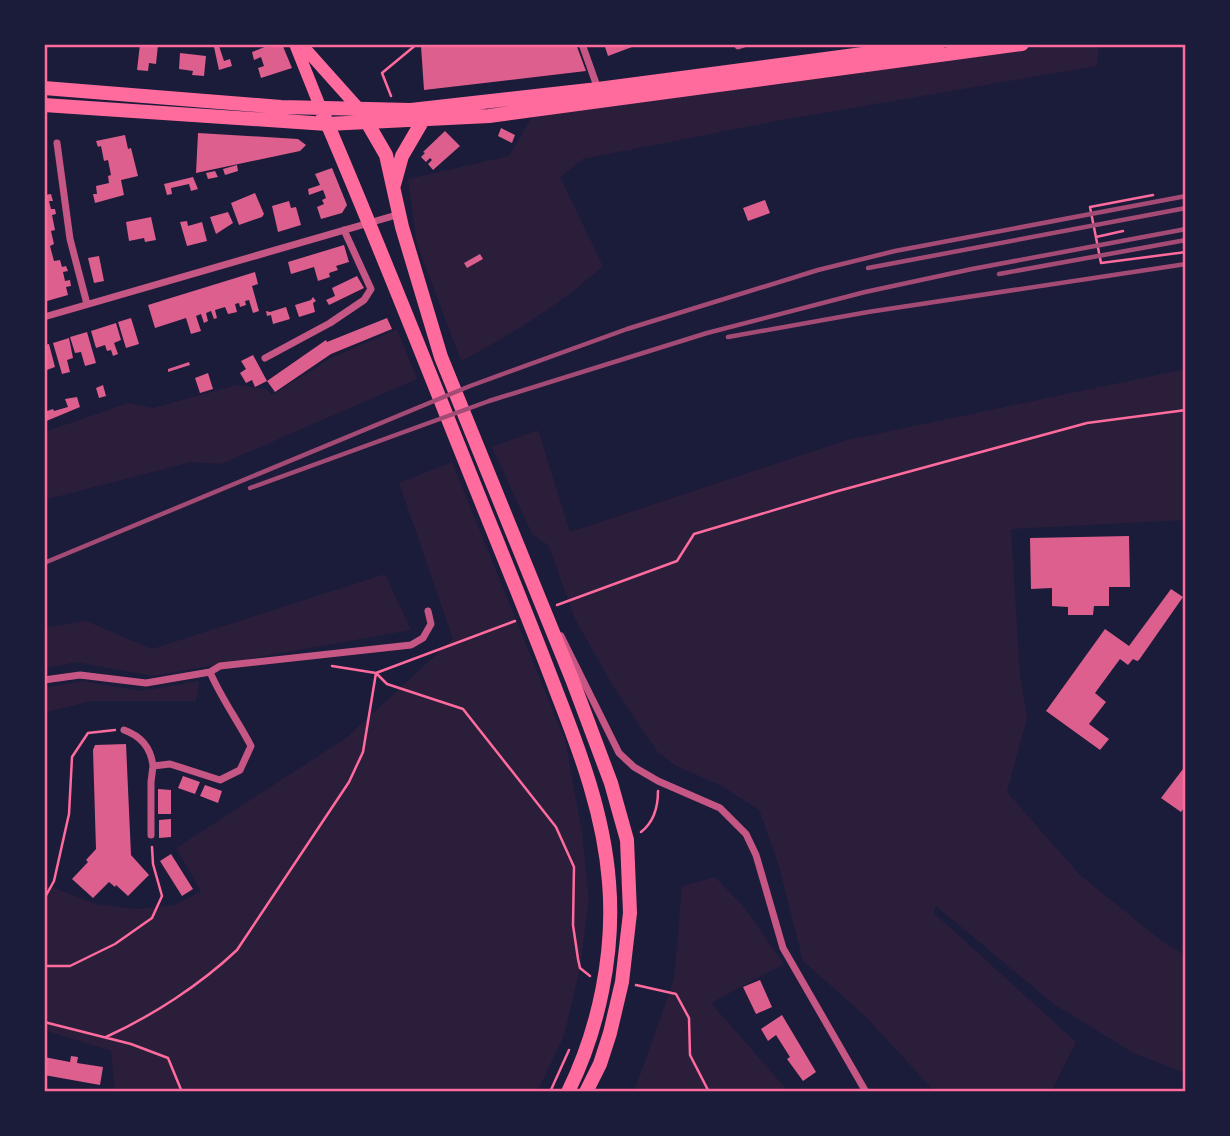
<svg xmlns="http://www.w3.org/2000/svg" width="1230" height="1136" font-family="Quicksand,sans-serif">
  <rect width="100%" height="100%" fill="#1b1b3a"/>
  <path fill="#2a1e3b" d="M1063 44H1099L1097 66 782 120 583 159 560 177 603 266C560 305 511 335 461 361L417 244 408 179 509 156 533 115Z
    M397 329 417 379 221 464 191 462 44 500V432L128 403 153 408 237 385 266 389 272 395 331 358Z
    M1186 369V520L1011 529 1020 673 1027 718 1007 792 1080 875 1162 941 1186 956V1073L1135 1054 1055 1005 936 906 934 913 1076 1042 1051 1092H935L866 1017 803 961 778 863 759 810 720 785 676 766 657 751 613 686 574 617 549 546 532 534 492 447 538 430 570 532 847 440Z
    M452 462 566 743 582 833 589 899 580 968 564 1036 537 1092H115L111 1051 44 1030V884L96 904 136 909 175 905 201 891 176 848 346 738 453 639 399 483Z
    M385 574 411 630 153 676 76 662 44 669V628L86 621 152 649Z
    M82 681 141 691 199 681 196 701H91L44 713V688Z
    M715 877 744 907 784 964 711 1003 789 1092H634L674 979 682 886Z"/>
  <path fill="#dd5f8e" d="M140 44 158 45 156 64 149 63 148 71 137 70Z
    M272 44H282L292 68 261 78 258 68 264 66 261 57 254 60 252 52Z
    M455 44H576L586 71 424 90 421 46Z
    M604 44H640L608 56Z
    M219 46 224 61 230 59 232 66 219 70 214 47Z
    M180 53 206 56 204 76 192 75 193 71 179 69Z
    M501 128 515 135 512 143 498 136Z
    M445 131 460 146 433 170 428 164 432 160 430 158 426 162 421 157 425 153 423 152Z
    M198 133 298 139 306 145 300 151 196 173Z
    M125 135 128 149 131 148 138 176 121 180 124 195 95 203 93 194H97L96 186 109 183 108 176 111 175 108 160 104 161 101 146 98 147 96 141Z
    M237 165 238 171 225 175 223 169Z
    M332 168 347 205 342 213 321 219 317 207 324 204 322 200 326 198 323 190 309 195 308 189 320 185 315 174Z
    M215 171 218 177 208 179 206 173Z
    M193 177 198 189 191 191 189 184 171 188 172 194 167 195 164 184Z
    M255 193 264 214 262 217 239 225 231 203Z
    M51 194 53 201H49L51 209H55L56 214 52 215 55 230 51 231 54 244 50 246 54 261 60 260 62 267 66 266 68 271 63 272 65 281 70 280 71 286 66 287 68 295 47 301 44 288V195Z
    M765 200 770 213 748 221 743 208Z
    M289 201 291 208 296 207 301 225 278 232 272 206Z
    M228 212 233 223 216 234 210 217Z
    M151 217 156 240 145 242 144 238 129 241 126 222Z
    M187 221 188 226 202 222 207 241 187 246 180 222Z
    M344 245 349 262 336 266 338 270 329 273 330 277 318 281 314 267 291 274 288 262Z
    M480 254 483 259 467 268 464 263Z
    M99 256 104 281 94 283 88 258Z
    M255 272 258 284 252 286 259 311 253 313 249 300 245 301 246 305 240 307 239 303 235 304 237 312 228 314 225 307 215 310 217 318 214 319 211 311 206 313 208 321 204 323 201 314 196 316 201 331 191 334 186 318 155 328 148 305Z
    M357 276 364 288 329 305 326 300 335 296 332 288Z
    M313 297 316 301 313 303 315 312 299 317 295 305 311 300Z
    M286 307 290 319 273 324 271 315 267 316 266 311 270 312Z
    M131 318 139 344 126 348 118 322Z
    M387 318 392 329 331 354 275 392 267 381 255 387 252 380 246 383 240 373 246 369 241 361 253 355 267 381 326 340 327 342Z
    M116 323 121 340 114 343 118 354 113 356 111 350 107 351 105 345 96 348 91 331Z
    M87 332 96 363 85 366 81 352 75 353 70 337Z
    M69 338 73 358 67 360 70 372 62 374 53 343Z
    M49 344 55 367 44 371V345Z
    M189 362 190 365 168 372V369Z
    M208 373 213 389 200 393 195 378Z
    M103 385 106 396 99 398 96 388Z
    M77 397 80 407 44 422V412L53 409 54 411 68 407 65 399Z
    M1129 536 1130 587H1109V606H1094L1093 615H1068V607L1052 606V588L1031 589 1030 538Z
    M1171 589 1183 597 1139 660 1137 661 1133 659 1128 665 1120 659 1095 693 1106 702 1089 724 1109 739 1100 750 1046 711 1105 629 1129 646Z
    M126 744 131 855 149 875 128 896 116 885 115 887 109 882 93 898 72 879 88 862 86 860 96 849 93 750 95 745Z
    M1186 765V805L1181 812 1161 798Z
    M183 776 200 782 195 794 178 788Z
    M205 785 222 791 218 803 200 796Z
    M158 789 171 790V814H158Z
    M171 819V837L159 838V820Z
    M171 854 193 889 182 896 160 861Z
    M760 980 772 1007 756 1014 743 987Z
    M782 1015 816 1072 803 1081 787 1059 790 1057 776 1035 768 1041 761 1029Z
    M71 1056 78 1057 77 1063 103 1067 100 1085 44 1075V1057L70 1062Z"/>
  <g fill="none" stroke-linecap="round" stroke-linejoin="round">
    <path stroke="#ff6b9d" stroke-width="2.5" d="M391 96 382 73 417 44
      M1153 195 1090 207 1101 263 1186 252
      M1096 237 1123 231
      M557 605 677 561 694 534 838 491 1087 423 1186 410
      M332 666 376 673 515 621
      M376 673 387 684 463 709 556 827 574 867 573 925 578 959 580 968 590 976
      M641 832C654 822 658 807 658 791
      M44 899 54 881 69 814 72 757 88 733 115 730
      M44 966H70L115 944 152 918 162 896 153 864 152 847
      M636 985 676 994 689 1018 690 1055 709 1092
      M44 1022 131 1044 168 1058 182 1092
      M106 1037C152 1016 200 985 237 950L349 782 363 752 376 673
      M550 1092 569 1050"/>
    <path stroke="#c65784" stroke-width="7" d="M582 44 598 89
      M738 46 744 44
      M57 143 70 239 87 304
      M44 317 400 214
      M265 358 330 323 364 300 371 289 344 230
      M561 636 619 753 634 767 658 781 720 808 746 834 756 855 783 948 866 1092
      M44 680 80 675 146 683 210 672 220 666 411 645 423 638 431 624 428 611
      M124 730C141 736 151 748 153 766
      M151 835V782L153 766 170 764 220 780 240 770 251 746C238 721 221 698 210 672"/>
    <path stroke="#ff6b9d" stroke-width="12" d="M295 44 321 109
      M301 44 360 110"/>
    <path stroke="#ff6b9d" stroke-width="14" d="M44 88 281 107 411 110 598 89 938 44
      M44 105 327 124 489 116 1022 44
      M321 109C382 250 437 393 495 536 516 588 537 640 557 693 581 754 604 816 609 882 615 952 599 1029 568 1092
      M360 110 386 155 402 227 441 357 572 679 611 783 627 840 630 913 622 982 610 1033 600 1064 586 1092
      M394 185 402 156 423 120"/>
    <path stroke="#a44b75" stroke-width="4.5" d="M868 268 1186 208
      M999 274 1186 240
      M728 337 868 312 1186 264
      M250 488 489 401 707 333 865 292 972 269 1186 229
      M44 563 470 386 627 329 818 270 895 251 1186 196"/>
  </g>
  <rect width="1230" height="1136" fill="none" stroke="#1b1b3a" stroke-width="91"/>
  <rect x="46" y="46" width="1138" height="1044" fill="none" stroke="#ff6b9d" stroke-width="2.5"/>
</svg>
